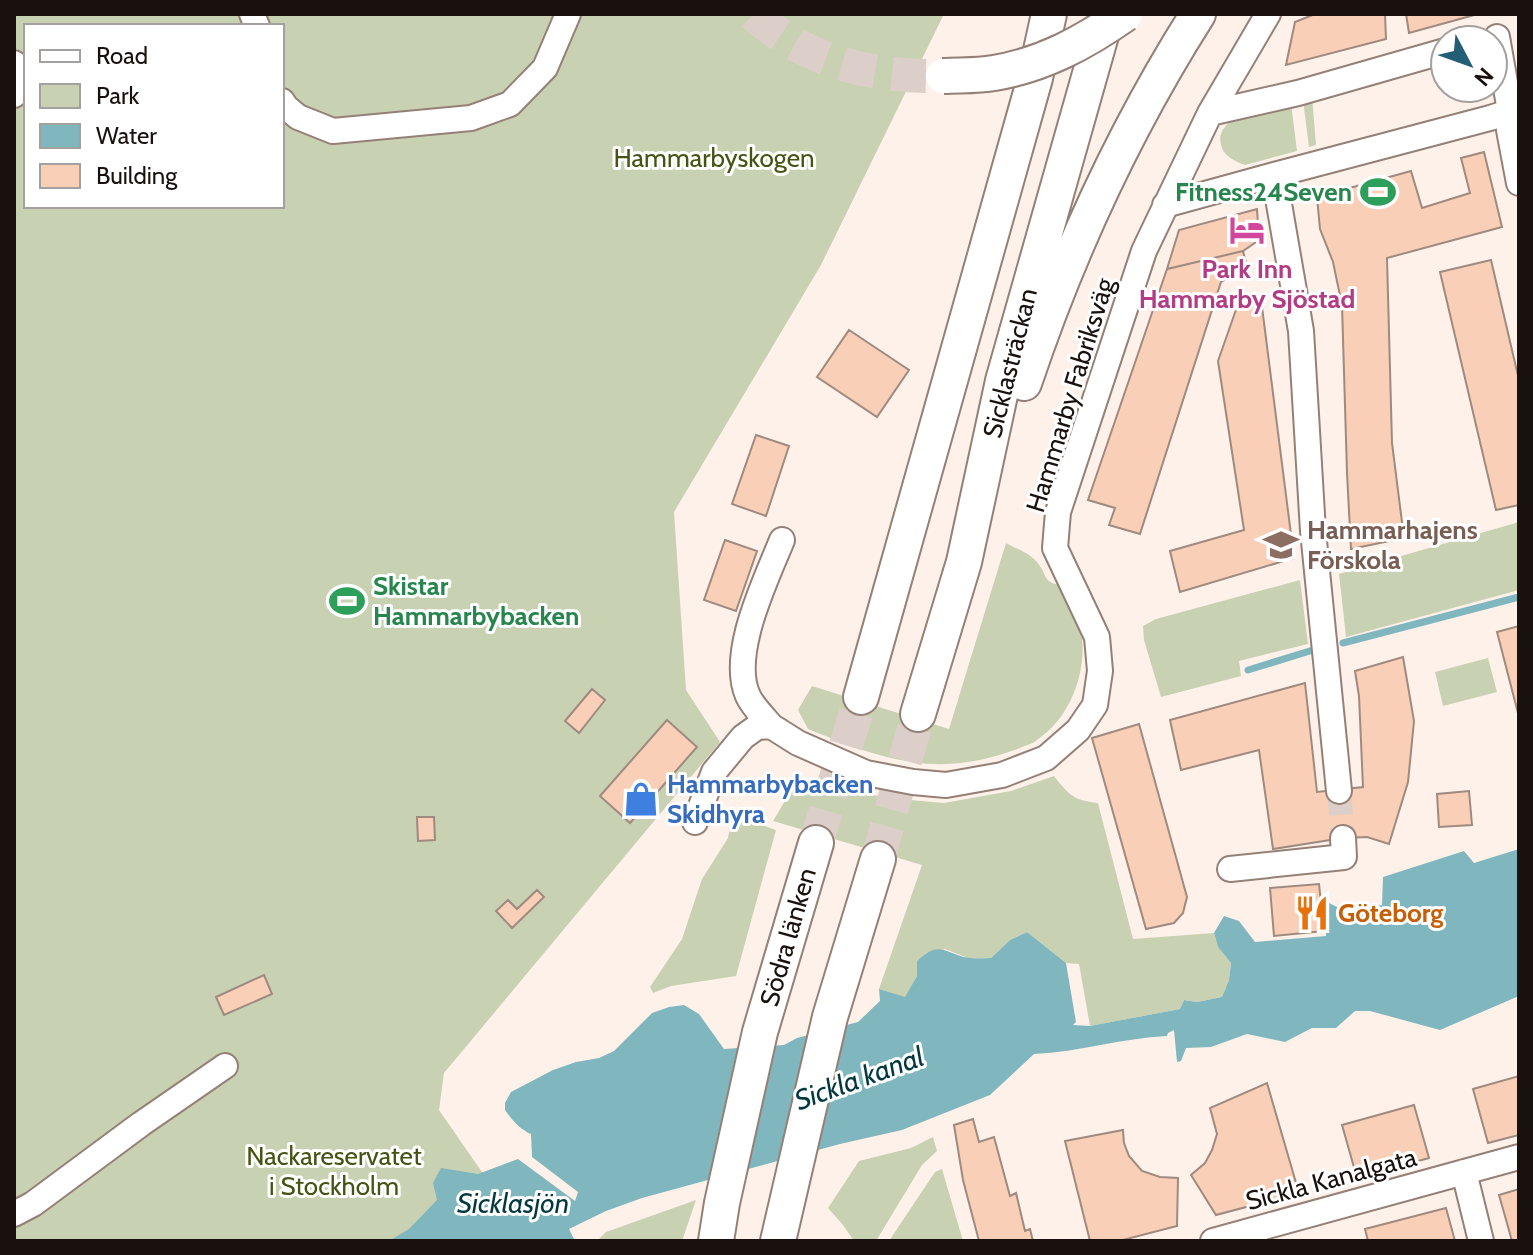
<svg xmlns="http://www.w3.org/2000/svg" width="1533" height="1255" font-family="Cabin,sans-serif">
  <rect width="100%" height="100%" fill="#fef1ea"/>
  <path fill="#c8d1b2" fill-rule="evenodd" d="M14 14H944L821 265 674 512 686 690 720 742 444 1073 439 1110 493 1188 511 1241H14ZM26 26H282V206H26Z
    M1312 97 1316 145 1309 147 1303 100Z
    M1291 103 1297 151 1245 165C1235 161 1224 157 1221 145 1213 114 1270 108 1291 103Z
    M1519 522V590L1346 637 1339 574Z
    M1006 543C1015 548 1029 553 1036 561 1049 575 1040 582 1064 586 1070 603 1080 621 1082 638 1086 676 1069 719 1037 740 1033 744 1026 745 1020 748 986 761 949 768 913 762 875 757 843 743 808 729L798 710 812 686 949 729Z
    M1300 580 1308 644 1239 661 1241 676 1161 697 1144 640 1143 626 1156 619Z
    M1488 658 1497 692 1443 706 1435 672Z
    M1054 776C1069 795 1073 800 1098 803L1133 939 1214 933 1218 947 1231 963 1229 980 1222 997 1197 1002 1184 1000 1180 1009 1090 1026 1079 964 1066 963 1027 932 1010 940 991 958H968L945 949 917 961V976L905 998 879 989 922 865 773 821 791 791 823 783 887 798 944 803 1011 791Z
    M732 814 776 830 736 976 671 986 653 993 650 987 682 939 702 879 728 838Z
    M933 1137 937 1151 922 1165 876 1241H854L843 1225 828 1208 859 1161 911 1148Z
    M942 1169 963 1241H889L935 1172Z
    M696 1200 682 1241H597L606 1232Z"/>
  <path fill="#80b6be" d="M1519 849V996L1440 1030 1370 1011H1355L1336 1028H1312L1285 1042 1247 1034 1211 1047 1186 1048 1181 1061 1177 1062 1174 1030 1168 1033 1167 1036C1122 1038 1079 1052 1034 1054L990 1095 902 1130 840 1144 642 1198 606 1211 569 1229 575 1241H389L409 1229 437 1200 433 1183 441 1168 478 1174 518 1159 575 1201 578 1192 532 1157 531 1134C520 1129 512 1120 505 1110V1103L511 1092 553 1070 576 1062 599 1058 614 1051 652 1013 669 1007 684 1005 699 1014 724 1049 784 1045 797 1038 858 1022 880 1001 879 989 905 997 917 976V961C938 942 941 950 964 957 973 959 982 958 991 958L1010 940 1027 932 1066 963 1076 1022 1073 1025 1090 1026 1180 1009 1184 1000 1197 1002 1222 997 1229 980 1231 963 1218 947 1214 933 1224 916 1239 921 1255 942 1326 936 1325 901 1347 912 1382 905 1383 877 1464 851 1474 863Z"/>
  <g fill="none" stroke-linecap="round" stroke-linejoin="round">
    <path stroke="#80b6be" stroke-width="7" d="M1343 643 1519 597
      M1248 670 1313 650"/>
  </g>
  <path fill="#facfb8" stroke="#9e8a7f" stroke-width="2" d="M1315 14H1385L1386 39 1286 65 1295 22Z
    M1406 14H1478L1409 33Z
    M1484 152 1502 227 1387 258 1392 443 1404 538 1351 549 1347 473 1342 305 1333 262 1320 229 1317 197 1411 171 1422 208 1470 193 1461 158Z
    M1257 209 1259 240 1243 251 1167 269 1179 230Z
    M1243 251 1247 267 1221 282 1140 534 1109 525 1115 508 1088 500 1167 269Z
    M1491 260 1519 380V505L1496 510 1440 272Z
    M1261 299 1294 558 1180 592 1170 551 1244 530 1218 361 1238 304Z
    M849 330 909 370 877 417 817 377Z
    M756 435 789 446 766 516 732 504Z
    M725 540 757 551 736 611 704 600Z
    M1519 626V717L1497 632Z
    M1403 657 1414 721 1408 782 1389 844 1367 837 1343 838 1273 849 1259 750 1181 770 1170 720 1305 683 1317 792 1363 787 1359 696 1355 671Z
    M592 689 605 700 579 733 565 721Z
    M667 720 697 747 630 823 600 796Z
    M1139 724 1187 897 1183 913 1174 923 1146 929 1092 738Z
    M1469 791 1472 825 1439 827 1437 794Z
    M417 817H434L435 840 418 841Z
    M1319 884 1324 931 1274 936 1270 888Z
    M537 890 544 897 512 928 496 911 508 900 517 909Z
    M264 975 272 994 224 1015 216 997Z
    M1519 1076V1135L1488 1143 1473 1089Z
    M1267 1083 1299 1193 1216 1215 1191 1175 1205 1163 1212 1150 1217 1134 1210 1108Z
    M1414 1105 1429 1158 1357 1178 1342 1125Z
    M973 1119 979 1142 994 1137 1010 1196 1016 1193 1025 1231 1030 1229 1033 1241H979L963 1180 954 1125Z
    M1123 1130 1124 1143 1129 1156 1142 1171 1160 1177 1178 1178 1177 1226 1119 1241H1090L1065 1141Z
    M1519 1189V1241H1512L1499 1195Z
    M1446 1208 1455 1241H1368L1365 1229Z"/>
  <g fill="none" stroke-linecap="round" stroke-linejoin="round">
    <path stroke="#dccfc9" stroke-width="24" stroke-dasharray="24 12" stroke-linecap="butt" d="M1339 791 1343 838"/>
    <path stroke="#dccfc9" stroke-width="34" stroke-dasharray="34 17" stroke-linecap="butt" d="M754 14C804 62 876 78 943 76
      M816 843 861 697
      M878 859 918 714"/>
    <g stroke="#948076" stroke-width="28">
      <path id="minor" d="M252 14 257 26
        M1497 37 1510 111 1509 130 1519 183
        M14 63 19 67 14 95
        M282 101 286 107 298 117 333 131 471 118 510 104 545 68 568 14
        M1210 113 1298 93 1445 51
        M1274 175 1301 331 1313 531 1339 791
        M1165 205 1274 175 1490 118 1519 109
        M771 726C764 717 753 707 748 696 729 654 766 580 782 540
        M695 822 714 772 743 737 757 727 771 726 798 743 866 773 913 782 946 785 1002 775 1046 758 1078 730 1095 705 1100 671 1097 637 1055 548 1058 512 1144 251 1210 113 1268 14
        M1230 869 1344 857 1343 838
        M1464 1172 1481 1241
        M14 1214 33 1204 141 1124 225 1066
        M1213 1241 1519 1157"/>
    </g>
    <g stroke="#948076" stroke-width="38">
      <path id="highway" d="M1024 383C1067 255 1125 129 1198 14
        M861 697 1035 78 1049 14
        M918 714 964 562 1003 381 1107 14
        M716 1241 722 1203 760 1032 816 843
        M778 1241 830 1017 878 859"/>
    </g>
    <use href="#minor" stroke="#fff" stroke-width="24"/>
    <use href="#highway" stroke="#fff" stroke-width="34"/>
    <g stroke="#948076" stroke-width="38" stroke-linecap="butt">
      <path id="highway-bridge" d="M943 76C960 75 977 76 994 73 1043 65 1085 42 1125 14"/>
    </g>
    <use href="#highway-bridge" stroke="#fff" stroke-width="34"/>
  </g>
  <defs>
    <g id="stadium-bare" transform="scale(2.76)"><path d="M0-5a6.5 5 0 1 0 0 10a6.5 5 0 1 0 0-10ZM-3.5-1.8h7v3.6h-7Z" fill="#2e9e5b" stroke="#fff" stroke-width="2.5" paint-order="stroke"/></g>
    <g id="hotel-bare" transform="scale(2.76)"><path d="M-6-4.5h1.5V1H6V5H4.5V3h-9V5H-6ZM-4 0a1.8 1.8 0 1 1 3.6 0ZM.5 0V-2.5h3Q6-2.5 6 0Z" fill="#d1479c" stroke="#fff" stroke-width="2.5" paint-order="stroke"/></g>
    <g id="school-bare" transform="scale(2.76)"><path d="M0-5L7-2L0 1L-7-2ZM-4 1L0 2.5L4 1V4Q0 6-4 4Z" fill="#8d6e63" stroke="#fff" stroke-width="2.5" paint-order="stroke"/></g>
    <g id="shop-bare" transform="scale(2.76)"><path d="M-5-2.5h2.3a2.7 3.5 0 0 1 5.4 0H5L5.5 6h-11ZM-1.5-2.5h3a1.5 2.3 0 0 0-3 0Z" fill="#3f7fe0" stroke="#fff" stroke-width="2.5" paint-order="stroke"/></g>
    <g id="restaurant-bare" transform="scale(2.76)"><path d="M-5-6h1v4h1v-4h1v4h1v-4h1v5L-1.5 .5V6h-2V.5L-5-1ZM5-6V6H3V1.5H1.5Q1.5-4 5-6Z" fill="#e8710a" stroke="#fff" stroke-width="2.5" paint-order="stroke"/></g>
  </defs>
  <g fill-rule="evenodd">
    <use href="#stadium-bare" x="1378" y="192"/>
    <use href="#hotel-bare" x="1247" y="230"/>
    <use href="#school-bare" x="1281" y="545"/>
    <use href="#stadium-bare" x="347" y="601"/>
    <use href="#shop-bare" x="641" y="799"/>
    <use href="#restaurant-bare" x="1312" y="913"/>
  </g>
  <g text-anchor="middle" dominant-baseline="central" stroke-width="6" stroke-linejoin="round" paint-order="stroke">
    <g font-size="26" fill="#465313" stroke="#fff">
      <text x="714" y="158">Hammarbyskogen</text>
      <text x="334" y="1156">Nackareservatet<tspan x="334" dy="30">i Stockholm</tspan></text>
    </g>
    <g font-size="26" font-weight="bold" fill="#27864d" stroke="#fff" text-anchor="end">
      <text x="1352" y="192">Fitness24Seven</text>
      <text x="373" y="586" text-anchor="start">Skistar<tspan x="373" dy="30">Hammarbybacken</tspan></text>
    </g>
    <g font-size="26" font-weight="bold" fill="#b23c85" stroke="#fff">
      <text x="1247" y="269">Park Inn<tspan x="1247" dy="30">Hammarby Sjöstad</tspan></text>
    </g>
    <g font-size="26" fill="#19110d" stroke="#fff">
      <text transform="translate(1010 363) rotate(-76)">Sicklasträckan</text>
      <text transform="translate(1070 395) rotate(-73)">Hammarby Fabriksväg</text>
      <text transform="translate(788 937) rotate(-74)">Södra länken</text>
      <text transform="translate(1331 1179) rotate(-15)">Sickla Kanalgata</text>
    </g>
    <g font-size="26" font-weight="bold" fill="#785e54" stroke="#fff" text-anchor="start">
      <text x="1307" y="530">Hammarhajens<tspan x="1307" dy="30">Förskola</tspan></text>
    </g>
    <g font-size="26" font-weight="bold" fill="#366cbe" stroke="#fff" text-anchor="start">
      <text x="667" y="784">Hammarbybacken<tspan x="667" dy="30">Skidhyra</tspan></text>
    </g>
    <g font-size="26" font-weight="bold" fill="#c56008" stroke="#fff" text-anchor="start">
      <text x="1338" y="913">Göteborg</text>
    </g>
    <g font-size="28" font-style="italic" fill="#03383f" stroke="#fff">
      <text transform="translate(859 1078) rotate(-20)">Sickla kanal</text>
      <text x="513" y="1203">Sicklasjön</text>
    </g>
  </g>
  <rect width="1533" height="1255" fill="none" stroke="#19110d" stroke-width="32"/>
  <rect x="24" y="24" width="260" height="184" fill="#ffffff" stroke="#a3a09e" stroke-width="2"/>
  <rect x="40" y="50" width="40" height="12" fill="#ffffff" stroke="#a3a09e" stroke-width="2"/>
  <text x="96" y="64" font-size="24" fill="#19110d">Road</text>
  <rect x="40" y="84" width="40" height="24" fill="#c8d1b2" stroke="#a3a09e" stroke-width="2"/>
  <text x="96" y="104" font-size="24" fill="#19110d">Park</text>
  <rect x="40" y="124" width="40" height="24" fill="#80b6be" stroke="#a3a09e" stroke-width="2"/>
  <text x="96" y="144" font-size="24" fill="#19110d">Water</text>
  <rect x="40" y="164" width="40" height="24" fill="#facfb8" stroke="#a3a09e" stroke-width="2"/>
  <text x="96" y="184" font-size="24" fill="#19110d">Building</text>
  <g transform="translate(1469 64) rotate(131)"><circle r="38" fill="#ffffff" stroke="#a3a09e" stroke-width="2"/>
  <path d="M0-6L14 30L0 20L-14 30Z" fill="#235e77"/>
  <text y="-12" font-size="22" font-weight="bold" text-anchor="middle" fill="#19110d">N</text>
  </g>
</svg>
